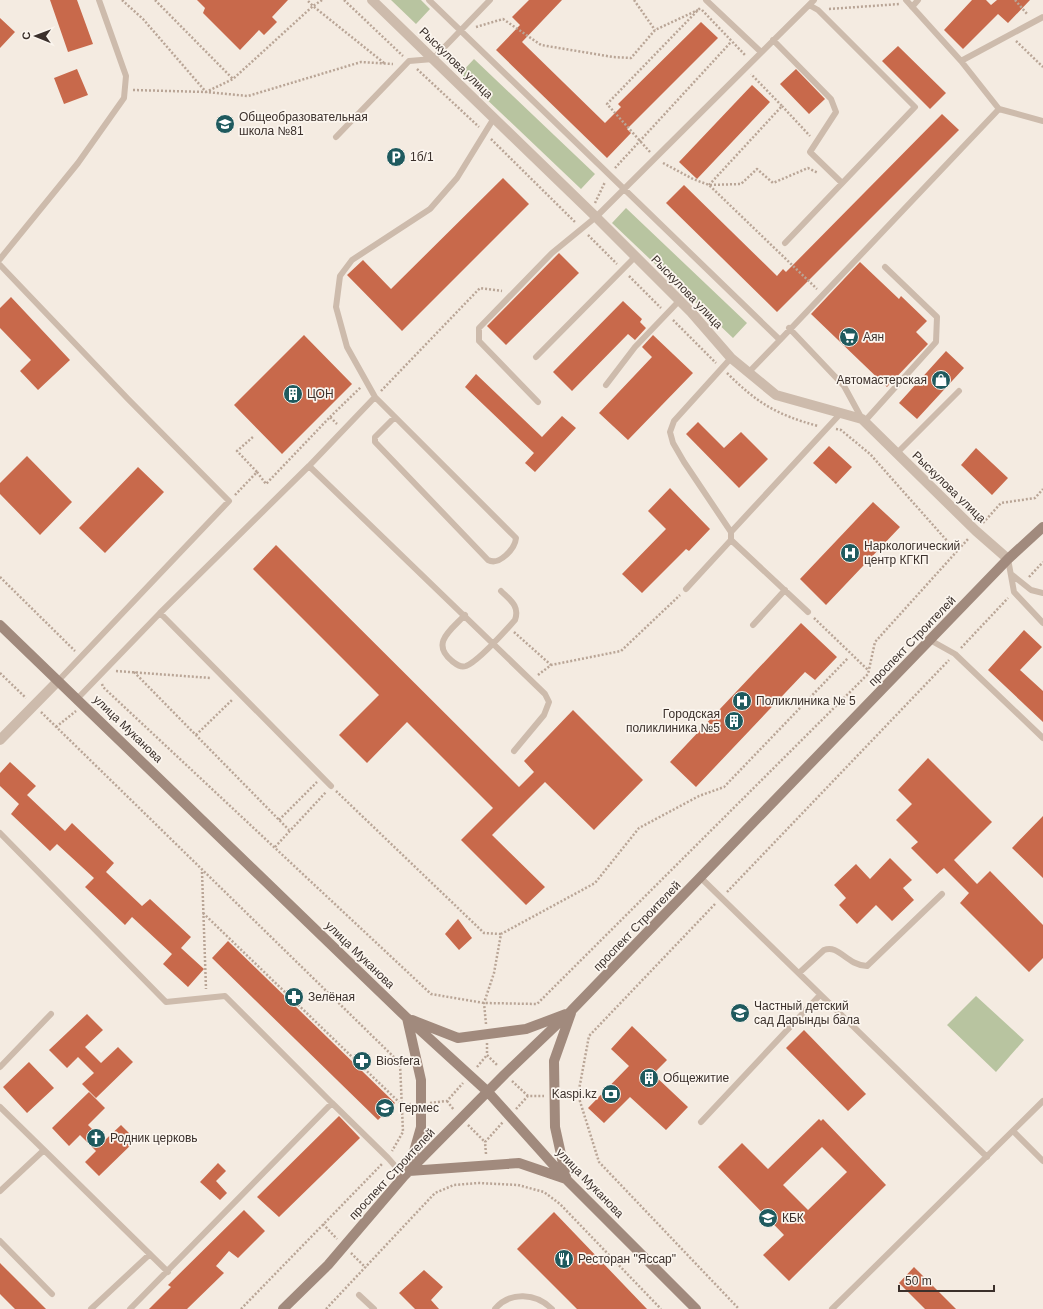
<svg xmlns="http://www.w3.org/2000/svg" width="1043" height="1309" font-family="Helvetica,sans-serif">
  <rect width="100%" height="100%" fill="#f4ebe1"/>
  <path fill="#b8c4a0" d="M391 0H421L430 9 416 24Z
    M474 59 595 174 581 189 460 74Z
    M626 208 747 323 733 338 612 223Z
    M976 996 1024 1040 996 1072 947 1025Z"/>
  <path fill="#c8694b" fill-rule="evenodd" d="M50 0H77L93 44 68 52Z
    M197 0H288L272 17 277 22 264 35 259 30 240 50 203 13 205 8Z
    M529 0H562L522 42 605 123 621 107 618 104 701 22 718 38 627 129 631 133 607 158 496 50 520 25 512 17Z
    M972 0H986L991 5 997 0H1030L1008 23 998 14 963 49 944 30Z
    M0 18 15 32 0 48Z
    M898 46 946 93 930 109 882 61Z
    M77 69 88 95 64 104 54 78Z
    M796 69 825 99 809 114 780 84Z
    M752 85 770 102 697 179 679 162Z
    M942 114 959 130 777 312 666 203 684 185 777 276 783 269 786 272Z
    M503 178 529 204 402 331 347 275 363 260 391 289Z
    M559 253 579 273 506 345 487 326Z
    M860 262 899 299 901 296 927 321 916 332 928 344 887 387 811 314Z
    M11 297 70 360 38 390 20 371 31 360 0 328V308Z
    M623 301 642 319 640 322 646 328 635 340 628 334 572 391 553 372Z
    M304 335 352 384 282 454 234 405Z
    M653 335 693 373 628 440 599 413 652 357 642 347Z
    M946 351 964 368 917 419 899 403Z
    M476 374 542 437 562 416 576 428 535 472 525 463 534 453 465 387Z
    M698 422 724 448 741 432 768 459 739 488 686 434Z
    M829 446 852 467 836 484 813 463Z
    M976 448 1008 478 992 495 961 465Z
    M27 456 72 502 40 535 0 494V483Z
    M138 467 164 492 105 553 79 528Z
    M670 488 710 529 689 551 686 549 642 593 622 574 666 529 648 511Z
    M873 502 900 527 826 605 800 579Z
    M276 545 519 787 534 772 524 761 573 710 643 780 594 830 545 782 492 835 545 887 526 905 461 840 493 808 407 722 367 763 339 735 379 695 253 569Z
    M801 623 837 657 815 680 805 672 696 787 670 762Z
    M1024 630 1042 647 1020 670 1043 691V722L988 670Z
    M928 758 992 822 954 860 977 884 990 871 1043 925V958L1029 972 960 903 969 893 944 868 937 874 911 848 918 842 896 820 912 804 898 790Z
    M10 762 36 786 27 795 65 831 72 823 114 863 106 872 142 906 150 899 191 937 181 948 204 969 188 987 163 964 172 954 132 917 125 925 85 887 94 878 57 844 50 851 11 814 19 804 0 786V773Z
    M1043 816V878L1012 848Z
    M890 858 912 880 903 888 914 900 892 921 876 905 857 924 839 905 846 898 834 885 856 864 870 879Z
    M458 919 472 938 459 950 445 934Z
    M228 941 395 1103 378 1120 212 958Z
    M87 1014 103 1030 85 1047 101 1063 118 1047 133 1062 96 1098 82 1084 94 1073 78 1057 67 1068 49 1050Z
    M632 1026 667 1060 653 1074 688 1107 666 1130 630 1097 604 1123 588 1108 629 1066 611 1049Z
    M804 1030 866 1094 848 1111 786 1048Z
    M29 1062 54 1088 27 1113 3 1087Z
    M89 1092 105 1108 88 1125 104 1141 121 1125 136 1140 99 1176 85 1162 96 1151 80 1135 69 1146 52 1128Z
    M339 1116 360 1138 279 1217 257 1197Z
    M819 1119 821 1121 823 1119 886 1185 789 1281 763 1255 784 1235 718 1167 742 1143 768 1169ZM822 1147 847 1172 808 1210 783 1185Z
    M218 1163 226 1171 216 1181 227 1193 220 1200 200 1182Z
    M244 1210 265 1231 238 1258 229 1251 216 1266 224 1273 187 1309H149L171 1287 168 1285Z
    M554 1212 647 1309H577L517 1249Z
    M0 1263 46 1309H15L0 1294Z
    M914 1267 956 1309H925L899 1283Z
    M424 1270 443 1287 431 1300 439 1309H415L399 1293Z"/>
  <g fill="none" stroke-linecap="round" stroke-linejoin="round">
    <path stroke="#b9a596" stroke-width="2.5" stroke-dasharray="2 2" stroke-linecap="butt" d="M122 0 143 19 206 92 233 79 313 6 307 0
      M155 0 233 79
      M322 0 313 6 384 63
      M344 0 403 56
      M634 0 655 30
      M1015 0 1028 15
      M829 9 900 4
      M702 10 745 55
      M476 27 503 19 541 45 613 57 631 58 655 30 698 10
      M1016 41 1043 67
      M417 69 479 127
      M133 90 206 92 248 96 361 62 393 64
      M782 106 810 136
      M491 139 576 223
      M650 152 607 104 700 8
      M663 163 693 179 709 185 817 289
      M615 168 731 42
      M709 185 782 106 751 74
      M710 185 741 184 757 169 773 183 808 168 818 173
      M595 203 605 182
      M588 235 617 264
      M629 276 661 308
      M673 320 716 363
      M727 373C757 403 777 415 818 426
      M381 391 480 288 502 291
      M330 417 361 387
      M836 429 841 430 870 454 957 552
      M257 472 266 484 330 417 337 424
      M235 495 257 472 237 451 254 436
      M983 523 1001 503 1035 498 1043 489
      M0 577 75 651
      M1029 577 1043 562
      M814 618 868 670
      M514 632 551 665
      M961 648 1008 598
      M116 671 211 678
      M134 672 289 830
      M0 673 26 698
      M538 675 551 665 621 651 680 595
      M102 684 103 687 431 994 484 1003 537 1004 868 674 875 642 968 539
      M41 712 400 1063 403 1132 392 1151
      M56 727 76 711
      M196 735 233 699
      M336 791 484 933 501 934
      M279 820 317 782
      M275 847 326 792
      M202 872 206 989
      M727 892 949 660
      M715 904 589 1036 578 1095 599 1162 739 1309
      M203 913 402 1105 411 1104
      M486 1024 484 1003 494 973 501 934 595 883 639 828 699 796 724 787 848 658
      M487 1043V1055L498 1066
      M477 1067 487 1055
      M512 1081 528 1096
      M565 1095H578
      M447 1101 454 1110
      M430 1103 447 1101 463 1083
      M516 1109 528 1096H544
      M468 1125 485 1142
      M486 1154 485 1142 503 1122
      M323 1224 337 1239
      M351 1253 366 1268
      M241 1309 383 1163
      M326 1309 435 1193 454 1185 478 1183 518 1185 544 1192 560 1204 661 1309"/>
    <path stroke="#cdbbac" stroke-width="6" d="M429 0 780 340 748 373
      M706 0 761 52
      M912 7 918 0
      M773 40 831 99 836 112 810 152 842 183
      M961 61 1043 17
      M999 109 1043 121
      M336 137 409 61 433 59 490 0
      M785 243 915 107 818 10 809 5
      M0 259 78 163 124 98 126 76 99 0
      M0 265 128 399 229 501 58 681
      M789 328 844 386 862 419
      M780 340 999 109 961 61 906 0
      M536 357 635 257
      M731 358 674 421 670 432 673 443 684 462 731 532V540L808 612
      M606 385 635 347 679 301
      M375 397 516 538C515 549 499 566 488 560L375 442V437L395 417
      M538 402 479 341V328L552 253 596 217 814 0
      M864 422 936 342 937 317 885 267
      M896 454 959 391
      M309 466 545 694 549 702 544 715 514 751
      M731 532 841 413
      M1008 559 1014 592 1043 623
      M1011 574 1031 590 1043 593
      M686 589 731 540
      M160 613 331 786
      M465 615C451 630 430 643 452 661 456 664 460 668 466 666 479 661 505 631 515 620 520 606 510 600 501 591
      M753 625 785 590
      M930 640 955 654 1043 738
      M77 699 160 613 309 466 375 397 347 347 336 307 340 276 352 260 430 209 457 178 494 118
      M0 833 166 1002 225 996 332 1103
      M701 878 987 1157
      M799 973 824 950C839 944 846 965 867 966L942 894
      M0 1067 51 1014
      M0 1107 44 1150
      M701 1122 820 995
      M1013 1131 1043 1161
      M0 1191 44 1150 168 1272
      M0 1241 52 1294
      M359 1295 374 1309
      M91 1309 150 1254
      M130 1309 332 1103 388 1158 404 1176
      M495 1309C510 1291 536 1293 552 1309
      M832 1309 1043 1101"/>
    <path stroke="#cdbbac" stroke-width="10" d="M372 0 596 217 691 312 731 358 776 395 862 419 976 531 1008 559"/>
    <path stroke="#cdbbac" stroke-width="10" d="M0 740 58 681"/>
    <path stroke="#a18a7d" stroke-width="10" d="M0 625 407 1018 488 1092 566 1179 696 1309
      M407 1018 421 1080V1127L409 1169
      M412 1020 458 1038 526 1029 566 1014
      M409 1171 519 1163 566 1179
      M566 1177 555 1127 554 1061 571 1013
      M283 1309 328 1265 404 1176 505 1074 571 1011 1008 559 1043 527"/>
  </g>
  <defs>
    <g id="school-disc" transform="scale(1)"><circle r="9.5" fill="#1f5a5e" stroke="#fbf5ee"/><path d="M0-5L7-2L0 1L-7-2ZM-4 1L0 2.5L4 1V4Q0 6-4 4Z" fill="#fff"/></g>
    <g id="parking-disc" transform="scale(1)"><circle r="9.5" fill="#1f5a5e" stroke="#fbf5ee"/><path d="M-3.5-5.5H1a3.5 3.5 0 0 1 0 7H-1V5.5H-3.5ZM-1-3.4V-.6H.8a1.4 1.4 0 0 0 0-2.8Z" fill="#fff"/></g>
    <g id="supermarket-disc" transform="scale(1)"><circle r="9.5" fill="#1f5a5e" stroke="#fbf5ee"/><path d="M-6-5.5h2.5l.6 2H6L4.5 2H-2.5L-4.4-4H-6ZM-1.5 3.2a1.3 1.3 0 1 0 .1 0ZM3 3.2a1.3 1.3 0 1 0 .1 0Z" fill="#fff"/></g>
    <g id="shop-disc" transform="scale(1)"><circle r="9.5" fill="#1f5a5e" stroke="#fbf5ee"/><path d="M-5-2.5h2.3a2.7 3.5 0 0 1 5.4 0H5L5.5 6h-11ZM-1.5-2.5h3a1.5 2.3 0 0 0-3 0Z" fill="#fff"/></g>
    <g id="building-disc" transform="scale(1)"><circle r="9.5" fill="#1f5a5e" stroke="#fbf5ee"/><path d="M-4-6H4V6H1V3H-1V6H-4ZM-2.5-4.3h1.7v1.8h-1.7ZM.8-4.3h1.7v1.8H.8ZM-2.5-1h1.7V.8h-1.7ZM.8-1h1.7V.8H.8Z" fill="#fff"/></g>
    <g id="hospital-disc" transform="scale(1)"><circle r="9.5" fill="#1f5a5e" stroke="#fbf5ee"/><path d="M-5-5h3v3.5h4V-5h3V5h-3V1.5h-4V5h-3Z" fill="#fff"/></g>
    <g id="pharmacy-disc" transform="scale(1)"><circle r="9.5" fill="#1f5a5e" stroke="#fbf5ee"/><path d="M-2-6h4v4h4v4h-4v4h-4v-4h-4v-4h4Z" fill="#fff"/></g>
    <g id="bank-disc" transform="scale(1)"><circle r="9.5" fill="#1f5a5e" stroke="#fbf5ee"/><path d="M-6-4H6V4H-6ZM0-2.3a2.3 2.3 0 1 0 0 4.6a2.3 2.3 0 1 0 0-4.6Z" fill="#fff"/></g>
    <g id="church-disc" transform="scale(1)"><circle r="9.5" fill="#1f5a5e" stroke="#fbf5ee"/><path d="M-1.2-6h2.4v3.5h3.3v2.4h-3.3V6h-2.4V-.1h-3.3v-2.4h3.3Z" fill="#fff"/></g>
    <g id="university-disc" transform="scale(1)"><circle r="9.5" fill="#1f5a5e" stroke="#fbf5ee"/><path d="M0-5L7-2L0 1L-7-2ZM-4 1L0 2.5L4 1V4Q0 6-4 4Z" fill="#fff"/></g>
    <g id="restaurant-disc" transform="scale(1)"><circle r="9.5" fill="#1f5a5e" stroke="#fbf5ee"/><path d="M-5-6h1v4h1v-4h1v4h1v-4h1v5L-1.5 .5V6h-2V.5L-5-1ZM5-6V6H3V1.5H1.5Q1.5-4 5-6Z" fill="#fff"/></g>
  </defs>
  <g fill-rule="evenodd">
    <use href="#school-disc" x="225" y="124"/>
    <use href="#parking-disc" x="396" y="157"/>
    <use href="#supermarket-disc" x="849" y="337"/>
    <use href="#shop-disc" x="941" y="380"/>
    <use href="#building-disc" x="293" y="394"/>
    <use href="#hospital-disc" x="850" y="553"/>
    <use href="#hospital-disc" x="742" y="701"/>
    <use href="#building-disc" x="734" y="721"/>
    <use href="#pharmacy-disc" x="294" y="997"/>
    <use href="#school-disc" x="740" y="1013"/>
    <use href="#pharmacy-disc" x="362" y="1061"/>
    <use href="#building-disc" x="649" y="1078"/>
    <use href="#bank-disc" x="611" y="1094"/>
    <use href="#school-disc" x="385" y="1108"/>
    <use href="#church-disc" x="96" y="1138"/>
    <use href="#university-disc" x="768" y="1218"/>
    <use href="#restaurant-disc" x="564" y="1259"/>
  </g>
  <g text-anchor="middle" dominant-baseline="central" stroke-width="3.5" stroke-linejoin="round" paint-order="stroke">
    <g font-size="12" fill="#3b302b" stroke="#fbf5ee">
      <text transform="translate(456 63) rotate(44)">Рыскулова улица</text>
      <text transform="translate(687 292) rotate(46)">Рыскулова улица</text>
      <text transform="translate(949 487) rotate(44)">Рыскулова улица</text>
      <text transform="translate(912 641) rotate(-46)">проспект Строителей</text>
      <text transform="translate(128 729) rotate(44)">улица Муканова</text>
      <text transform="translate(637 926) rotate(-46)">проспект Строителей</text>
      <text transform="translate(360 955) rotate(44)">улица Муканова</text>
      <text transform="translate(392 1174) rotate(-47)">проспект Строителей</text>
      <text transform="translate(590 1183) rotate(46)">улица Муканова</text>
    </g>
    <g font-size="12" fill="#3b302b" stroke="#fbf5ee" text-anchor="start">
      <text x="239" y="117">Общеобразовательная<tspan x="239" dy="14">школа №81</tspan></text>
      <text x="410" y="157">1б/1</text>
      <text x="863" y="337">Аян</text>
      <text x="927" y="380" text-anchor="end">Автомастерская</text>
      <text x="307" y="394">ЦОН</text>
      <text x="864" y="546">Наркологический<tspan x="864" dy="14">центр КГКП</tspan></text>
      <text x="756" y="701">Поликлиника № 5</text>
      <text x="720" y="714" text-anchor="end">Городская<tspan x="720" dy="14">поликлиника №5</tspan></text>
      <text x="308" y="997">Зелёная</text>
      <text x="754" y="1006">Частный детский<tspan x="754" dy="14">сад Дарынды бала</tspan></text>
      <text x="376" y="1061">Biosfera</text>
      <text x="663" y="1078">Общежитие</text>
      <text x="597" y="1094" text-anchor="end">Kaspi.kz</text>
      <text x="399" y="1108">Гермес</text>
      <text x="110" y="1138">Родник церковь</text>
      <text x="782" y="1218">КБК</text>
      <text x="578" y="1259">Ресторан "Яссар"</text>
    </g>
  </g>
  <g transform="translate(36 36) rotate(271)" stroke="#fbf5ee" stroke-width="3" paint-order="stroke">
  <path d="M0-3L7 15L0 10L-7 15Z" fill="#3b302b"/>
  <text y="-6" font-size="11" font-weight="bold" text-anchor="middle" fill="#3b302b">С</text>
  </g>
  <path d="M899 1285v6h95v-6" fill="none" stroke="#3b302b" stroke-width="2"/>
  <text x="905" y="1285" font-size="12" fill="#3b302b" stroke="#fbf5ee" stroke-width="3" paint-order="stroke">50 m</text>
</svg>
